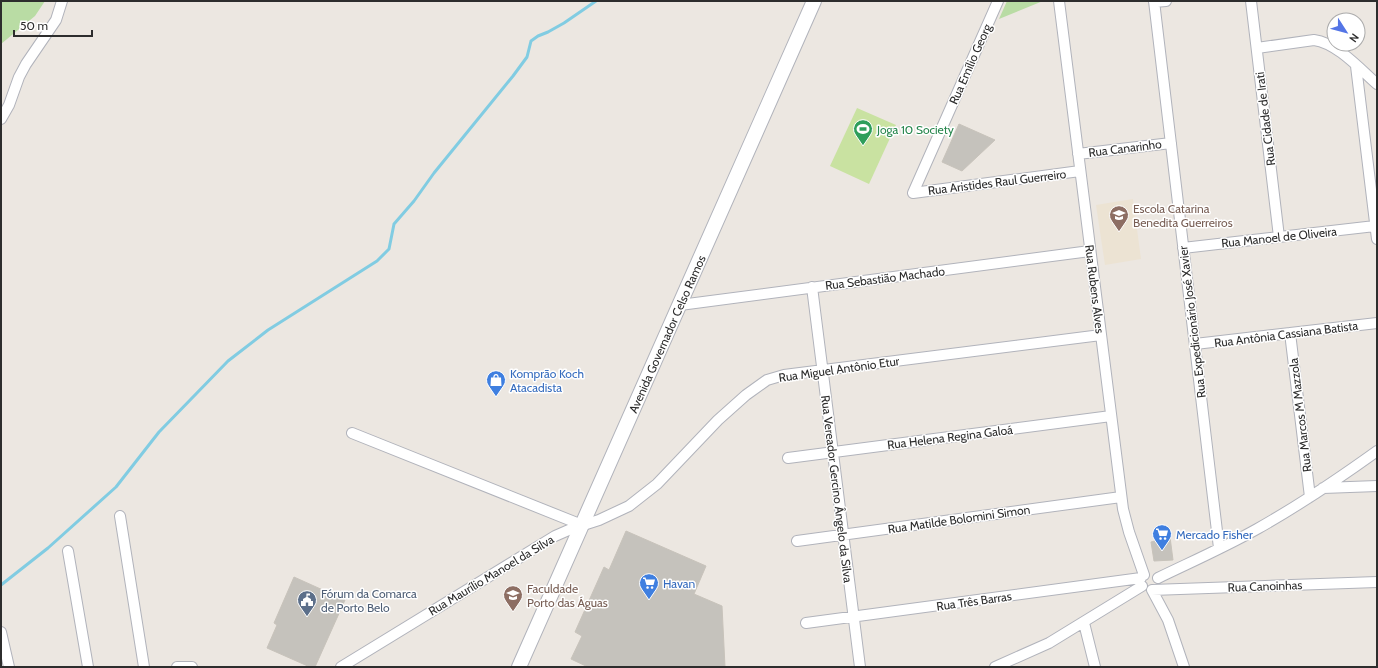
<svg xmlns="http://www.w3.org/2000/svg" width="1378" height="668" font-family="Cabin,sans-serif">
  <rect width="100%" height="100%" fill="#ece7e1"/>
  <path fill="#ece3d3" d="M1133 199 1141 259 1105 265 1096 205Z"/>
  <path fill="#b9dca4" d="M1 1H45L35 16 1 44Z
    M1007 1H1043L999 19Z"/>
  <path fill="#c9e2a1" d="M857 108 896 125 869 184 830 166Z"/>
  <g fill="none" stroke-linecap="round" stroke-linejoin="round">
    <path stroke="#81cce2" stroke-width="3" d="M1 585 48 548 116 487 159 432 228 361 268 330 377 261 389 249 394 224 414 201 434 173 513 76 527 57 531 41 538 36 548 32 564 23 596 1"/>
  </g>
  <path fill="#c5c2bc" stroke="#c8c3bb" d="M959 124 995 140 962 171 942 162Z
    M626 531 706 566 694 594 722 606 725 667H588L571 659 582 636 575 632 604 567 609 570Z
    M1170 537 1173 560 1154 561 1151 542Z
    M294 577 345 600 315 667H310L267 648 277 625 274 623Z"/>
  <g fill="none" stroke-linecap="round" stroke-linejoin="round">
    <g stroke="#b1b3bb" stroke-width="12">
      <path id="street" d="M1059 1 1123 509 1129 532 1144 575
        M1154 1 1219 548
        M1251 1 1279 237
        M1154 2 1166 1
        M1257 48 1314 40C1337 43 1360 69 1377 84
        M1356 66 1377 239
        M1 119 9 105 19 77 26 64 56 20 62 1
        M1078 154 1171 143
        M913 193 998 1
        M913 193 1080 171
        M1183 248 1375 226
        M812 287 860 667
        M680 305 1090 251
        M1290 333 1310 497
        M1195 344 1377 323
        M352 433 582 525
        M788 458 1111 416
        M1323 488 1377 486
        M120 516 144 667
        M797 541 1121 497
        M68 551 88 667
        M1158 578C1191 562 1225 547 1257 529 1298 506 1338 479 1377 451
        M806 623 1141 578
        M1084 623 1095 667
        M1 632 9 667
        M177 667H192
        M341 667 555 536 571 529 599 520 629 506 657 484 718 420 746 395 767 380 784 375 1101 335
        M995 667 1049 643 1142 586
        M1184 667 1168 620 1152 590 1377 582"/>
    </g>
    <g stroke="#b1b3bb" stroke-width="16">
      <path id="secondary" d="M519 667 814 1"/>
    </g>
    <use href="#street" stroke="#fff" stroke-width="10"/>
    <use href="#secondary" stroke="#fff" stroke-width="14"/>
  </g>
  <defs>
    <g id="stadium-pin" transform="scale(1)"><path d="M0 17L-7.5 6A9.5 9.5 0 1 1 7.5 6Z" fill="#2e9e5b" stroke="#fff"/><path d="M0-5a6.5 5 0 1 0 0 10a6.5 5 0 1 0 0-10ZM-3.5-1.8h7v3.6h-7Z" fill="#fff"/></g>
    <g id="school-pin" transform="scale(1)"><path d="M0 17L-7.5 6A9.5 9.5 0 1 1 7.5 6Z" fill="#8d6e63" stroke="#fff"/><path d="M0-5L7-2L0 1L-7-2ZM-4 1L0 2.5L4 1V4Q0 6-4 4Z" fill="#fff"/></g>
    <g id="shop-pin" transform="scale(1)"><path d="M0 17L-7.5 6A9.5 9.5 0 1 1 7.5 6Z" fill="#3f7fe0" stroke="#fff"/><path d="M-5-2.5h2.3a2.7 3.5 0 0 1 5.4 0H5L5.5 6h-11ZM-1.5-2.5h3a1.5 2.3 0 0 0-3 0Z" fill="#fff"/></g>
    <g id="supermarket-pin" transform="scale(1)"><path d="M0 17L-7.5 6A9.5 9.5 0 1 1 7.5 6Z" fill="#3f7fe0" stroke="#fff"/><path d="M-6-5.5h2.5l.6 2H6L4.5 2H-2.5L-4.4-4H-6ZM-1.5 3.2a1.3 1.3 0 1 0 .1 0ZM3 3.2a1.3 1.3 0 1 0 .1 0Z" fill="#fff"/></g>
    <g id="university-pin" transform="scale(1)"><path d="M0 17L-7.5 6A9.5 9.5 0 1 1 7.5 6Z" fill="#8d6e63" stroke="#fff"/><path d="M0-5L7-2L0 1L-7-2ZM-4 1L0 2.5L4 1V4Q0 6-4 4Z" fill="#fff"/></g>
    <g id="civic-pin" transform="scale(1)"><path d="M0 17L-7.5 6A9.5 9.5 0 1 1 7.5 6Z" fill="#5c6f8a" stroke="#fff"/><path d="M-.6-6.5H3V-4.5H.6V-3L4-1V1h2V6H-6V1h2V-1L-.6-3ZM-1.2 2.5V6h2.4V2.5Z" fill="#fff"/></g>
  </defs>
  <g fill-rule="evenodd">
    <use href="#stadium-pin" x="863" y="129"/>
    <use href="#school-pin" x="1119" y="215"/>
    <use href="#shop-pin" x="496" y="380"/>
    <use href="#supermarket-pin" x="1162" y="534"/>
    <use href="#supermarket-pin" x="649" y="583"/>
    <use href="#university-pin" x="513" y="595"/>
    <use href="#civic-pin" x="307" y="600"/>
  </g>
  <g text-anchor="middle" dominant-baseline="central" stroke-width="3" stroke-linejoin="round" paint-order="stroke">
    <g font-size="12" fill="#2d2d2d" stroke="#fff">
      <text transform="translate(970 64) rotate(-66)">Rua Emílio Georg</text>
      <text transform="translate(1265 119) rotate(-97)">Rua Cidade de Irati</text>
      <text transform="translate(1125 148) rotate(-7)">Rua Canarinho</text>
      <text transform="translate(997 182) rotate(-7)">Rua Aristides Raul Guerreiro</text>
      <text transform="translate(1279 237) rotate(-6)">Rua Manoel de Oliveira</text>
      <text transform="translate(885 278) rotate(-7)">Rua Sebastião Machado</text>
      <text transform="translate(1095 289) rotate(83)">Rua Rubens Alves</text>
      <text transform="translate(1192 322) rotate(-97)">Rua Expedicionário José Xavier</text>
      <text transform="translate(667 334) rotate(-66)">Avenida Governador Celso Ramos</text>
      <text transform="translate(1286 334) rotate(-7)">Rua Antônia Cassiana Batista</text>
      <text transform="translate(839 369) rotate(-8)">Rua Miguel Antônio Etur</text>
      <text transform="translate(1300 415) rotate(-97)">Rua Marcos M Mazzola</text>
      <text transform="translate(950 437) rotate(-7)">Rua Helena Regina Galoá</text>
      <text transform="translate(837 489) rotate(83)">Rua Vereador Gercino Ângelo da Silva</text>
      <text transform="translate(959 519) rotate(-8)">Rua Matilde Bolomini Simon</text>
      <text transform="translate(491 575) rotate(-31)">Rua Maurílio Manoel da Silva</text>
      <text transform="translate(1265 586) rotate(-2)">Rua Canoinhas</text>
      <text transform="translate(974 601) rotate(-8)">Rua Três Barras</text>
    </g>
    <g font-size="12" fill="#27864d" stroke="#fff" text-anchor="start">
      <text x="877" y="129">Joga 10 Society</text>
    </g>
    <g font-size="12" fill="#785e54" stroke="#fff" text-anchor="start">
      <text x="1133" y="208">Escola Catarina<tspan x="1133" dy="14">Benedita Guerreiros</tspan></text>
      <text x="527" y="588">Faculdade<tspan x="527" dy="14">Porto das Águas</tspan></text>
    </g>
    <g font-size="12" fill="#366cbe" stroke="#fff" text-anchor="start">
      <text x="510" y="373">Komprão Koch<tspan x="510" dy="14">Atacadista</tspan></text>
      <text x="1176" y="534">Mercado Fisher</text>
      <text x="663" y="583">Havan</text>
    </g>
    <g font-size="12" fill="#4e5e75" stroke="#fff" text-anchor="start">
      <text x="321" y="593">Fórum da Comarca<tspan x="321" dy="14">de Porto Belo</tspan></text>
    </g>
  </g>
  <rect width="1378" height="668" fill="none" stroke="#2d2d2d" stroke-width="4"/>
  <g transform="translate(1346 32) rotate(126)"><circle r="19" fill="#ffffff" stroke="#ababab"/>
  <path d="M0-3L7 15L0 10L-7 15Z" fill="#5475e6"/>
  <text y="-6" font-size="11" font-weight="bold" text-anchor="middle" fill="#2d2d2d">N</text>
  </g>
  <path d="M14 30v6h78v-6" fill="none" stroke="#2d2d2d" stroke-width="2"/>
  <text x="20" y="30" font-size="12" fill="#2d2d2d" stroke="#ffffff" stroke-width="3" paint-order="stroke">50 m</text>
</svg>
